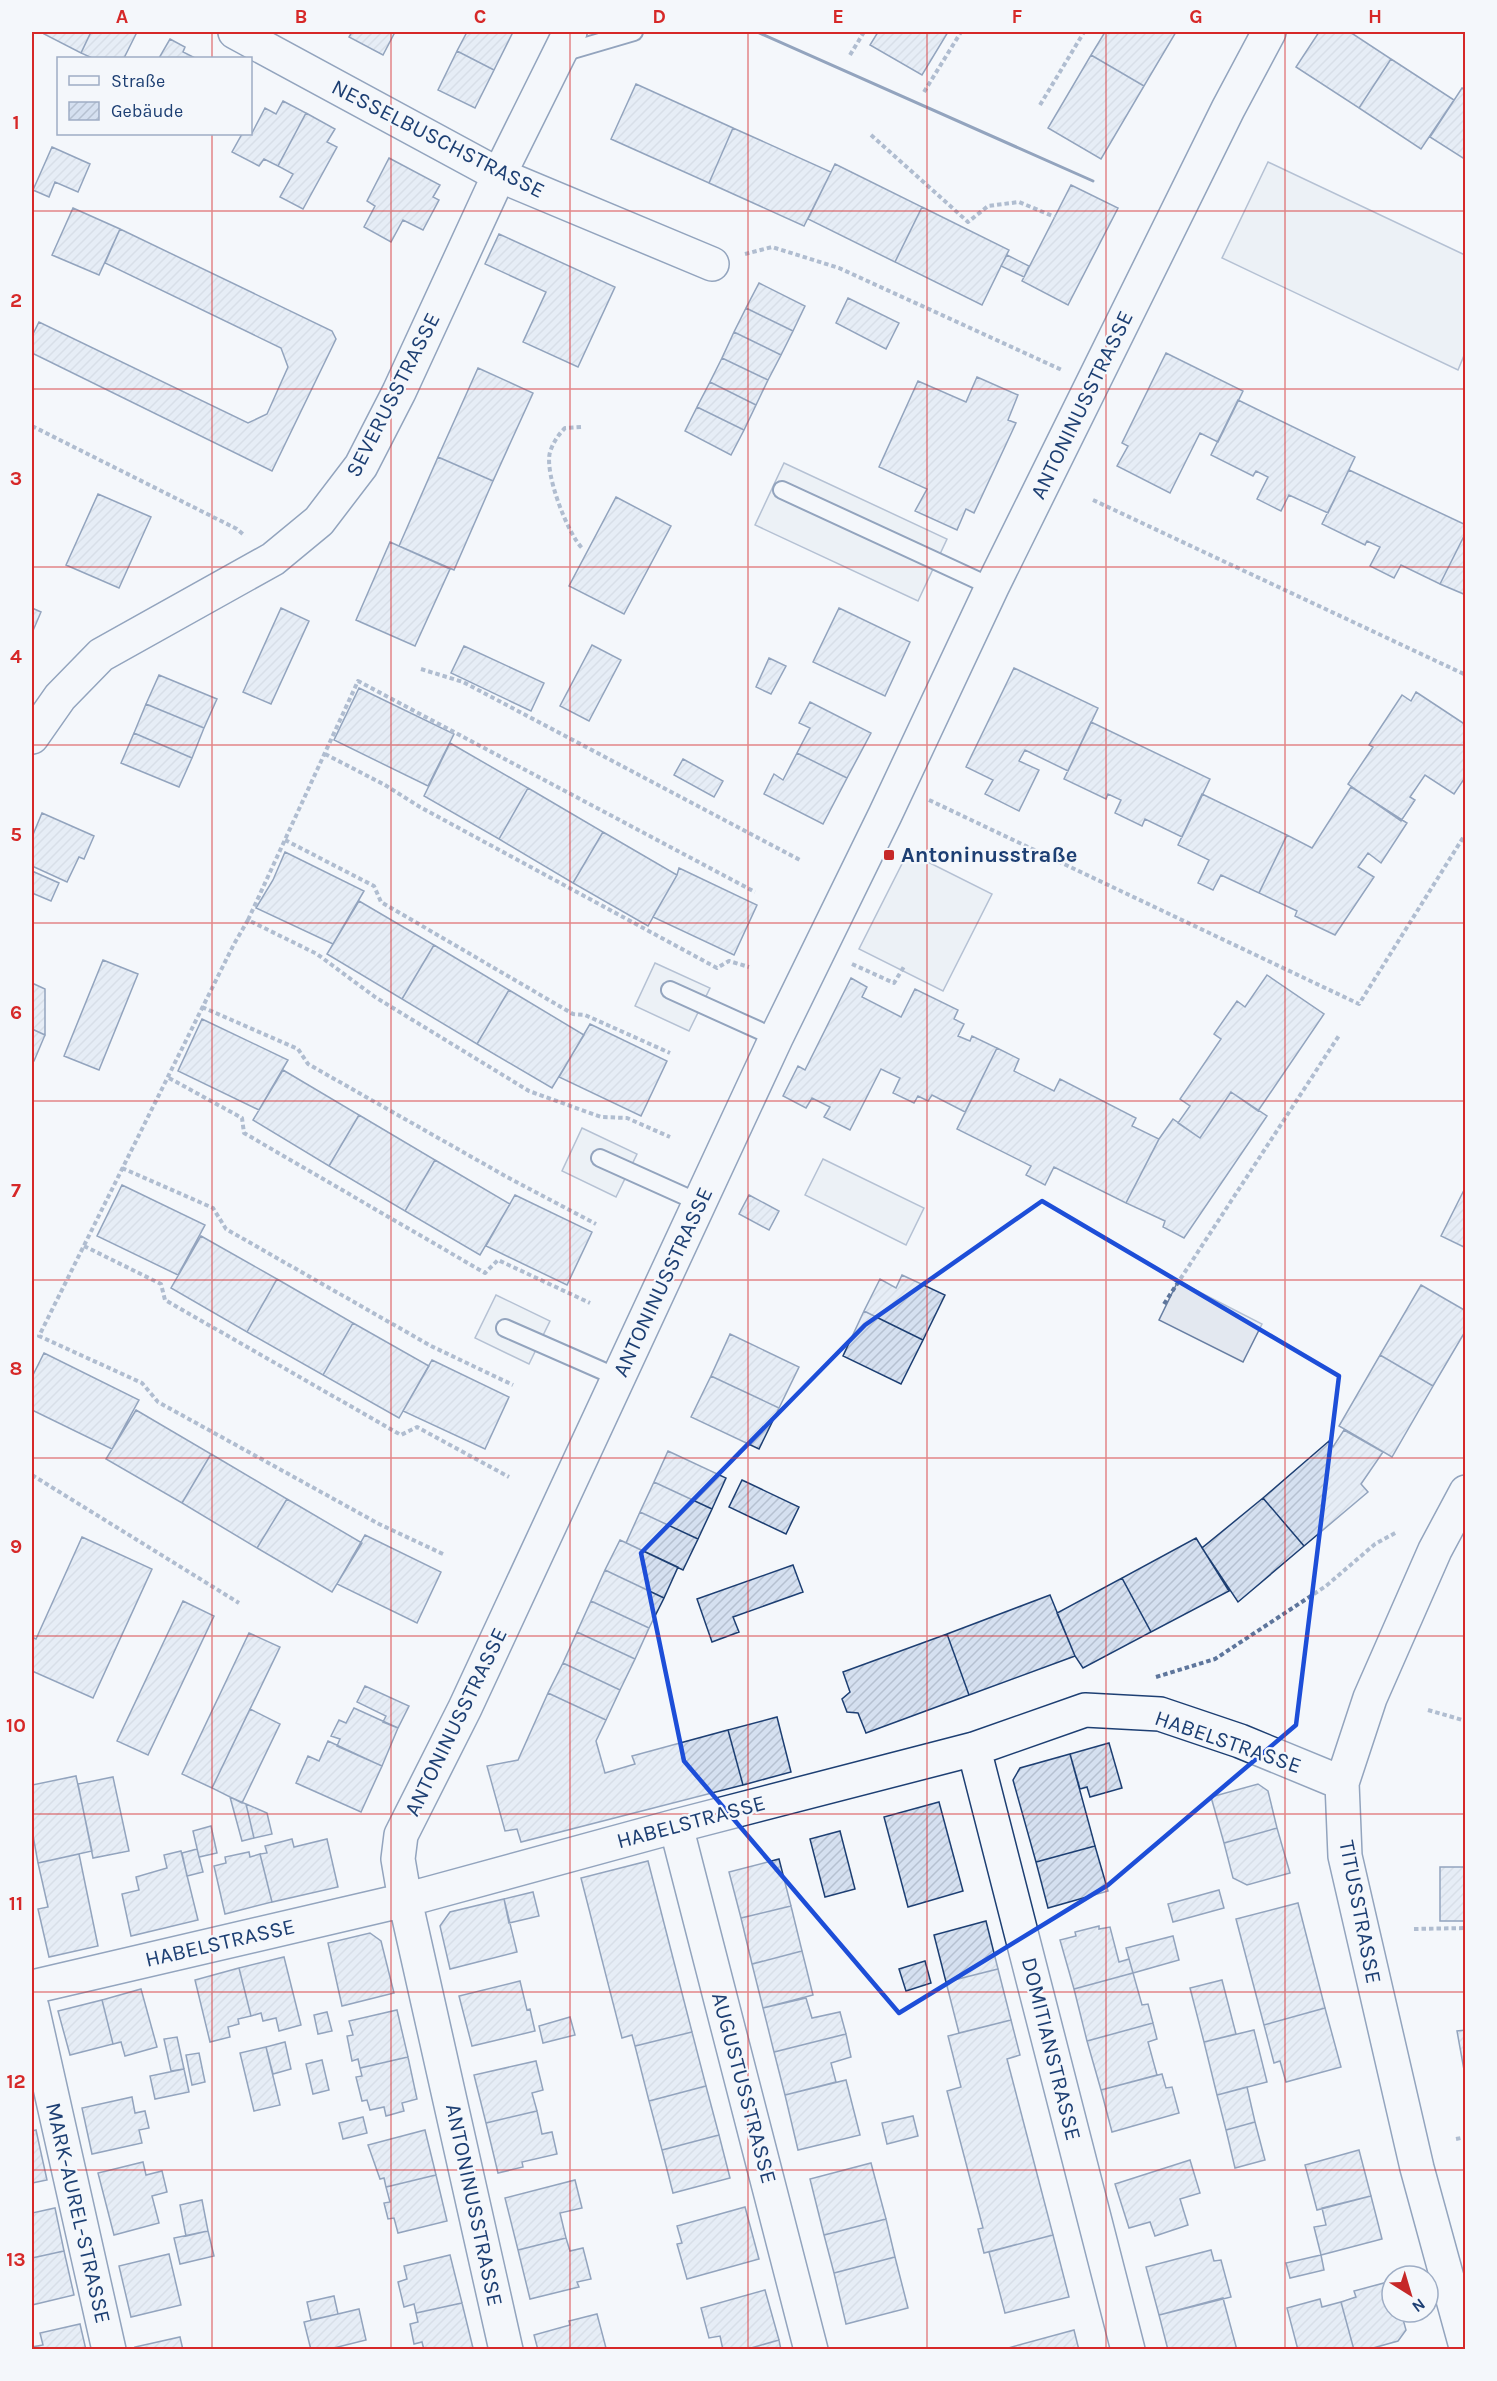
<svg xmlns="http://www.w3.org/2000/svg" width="1497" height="2381" font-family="Karla,sans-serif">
  <defs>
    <pattern id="building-hatch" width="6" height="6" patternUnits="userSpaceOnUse" patternTransform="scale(1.5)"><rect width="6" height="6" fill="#d5e0f0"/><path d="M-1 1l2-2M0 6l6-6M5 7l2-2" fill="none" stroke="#b6c1d1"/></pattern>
  </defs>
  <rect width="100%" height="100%" fill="#f4f7fb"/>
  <path fill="#e3e8f0" stroke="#687fa3" stroke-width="1.5" d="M1268 162 1465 255V353L1458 370 1222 258Z
    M784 463 947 539 918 601 755 525Z
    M908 852 992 894 943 991 859 949Z
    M655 963 710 988 689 1031 635 1006Z
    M582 1128 637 1154 616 1197 562 1171Z
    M823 1159 924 1208 906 1245 805 1195Z
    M1178 1281 1262 1324 1243 1362 1159 1320Z
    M496 1295 550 1321 529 1364 475 1338Z"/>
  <path fill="url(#building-hatch)" stroke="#1d3f73" stroke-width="1.5" d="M45 32H91L81 53 44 34Z
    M91 32H137L124 58H92L81 53Z
    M352 32H395L383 55 349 37Z
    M467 32H513L494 70 457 51Z
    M878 32H948L922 75 870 45Z
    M1105 32H1176L1144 86 1091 55Z
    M1319 32H1350L1391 59 1359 108 1296 67Z
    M170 39 185 47 183 52 195 58H159Z
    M457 51 494 70 475 108 438 90Z
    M1091 55 1144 86 1101 159 1048 128Z
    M1391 59 1454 100 1421 149 1359 108Z
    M636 84 733 128 709 183 611 139Z
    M1462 88 1466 90V160L1430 137Z
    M283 101 306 113 278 166 264 159 259 166 232 152 242 134 252 133 265 108 276 114Z
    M306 113 335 129 327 142 337 147 303 209 280 197 293 174 278 166Z
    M733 128 831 172 804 226 709 183Z
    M52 147 90 164 78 192 55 182 49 197 33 190Z
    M389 158 440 185 433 197 439 200 423 230 403 220 391 242 364 227 375 206 367 201Z
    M835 164 922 207 895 262 808 219Z
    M1071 185 1118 208 1068 305 1022 281Z
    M922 207 1009 250 982 305 895 262Z
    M73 208 120 229 99 275 52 255Z
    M120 229 332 331 336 339 272 471 32 353V336L39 322 248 423 267 414 288 367 281 348 105 263Z
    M499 234 615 287 578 367 523 342 546 292 485 264Z
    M1007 255 1029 266 1024 277 1001 266Z
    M759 283 805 306 793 331 746 308Z
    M848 298 899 323 886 349 836 323Z
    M746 308 793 331 781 355 734 332Z
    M734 332 781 355 768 380 722 358Z
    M1166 353 1243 391 1218 442 1200 433 1170 493 1117 466 1128 446 1122 443Z
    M722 358 768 380 756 405 710 382Z
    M478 368 533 393 493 481 438 457Z
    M977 377 1018 395 1008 420 1016 423 974 513 966 509 957 530 915 511 927 489 879 467 918 381 966 402Z
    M710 382 756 405 744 430 697 407Z
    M1238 400 1355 457 1328 513 1289 495 1281 511 1257 499 1268 477 1256 471 1253 476 1211 455Z
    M697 407 744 430 731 455 685 431Z
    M438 457 493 481 454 570 399 546Z
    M1349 470 1466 525V532L1440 584 1401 565 1394 578 1370 566 1380 547 1367 541 1365 545 1322 524Z
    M98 494 151 517 119 588 66 565Z
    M616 497 671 526 624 614 569 586Z
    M1466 532V595L1440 584Z
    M390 542 450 569 415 646 356 620Z
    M32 608 41 612 32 633Z
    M281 608 309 621 271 704 243 692Z
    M839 608 910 642 885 696 813 662Z
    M592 645 621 660 589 721 560 706Z
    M464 646 544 683 531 711 451 673Z
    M769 658 786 666 771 694 756 687Z
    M1014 668 1098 708 1068 771 1025 750 1019 761 1039 770 1019 811 985 794 993 780 966 767Z
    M159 675 217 699 204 728 146 704Z
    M359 688 454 734 428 786 334 740Z
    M1416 692 1466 725V776L1454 794 1425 775 1410 797 1415 800 1401 821 1348 784 1373 747 1369 745 1402 695 1411 701Z
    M810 702 871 733 847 778 797 753 810 728 799 723Z
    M146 704 204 728 192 758 134 733Z
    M1091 722 1210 779 1182 837 1145 819 1142 826 1115 813 1121 800 1108 794 1106 799 1064 779Z
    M134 733 192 758 179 787 121 763Z
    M450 743 528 788 499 839 424 796Z
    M797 753 847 778 823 824 764 794 774 774 783 780Z
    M683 759 723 781 714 797 674 775Z
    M1351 787 1407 823 1381 863 1368 853 1358 867 1374 877 1335 935 1295 916 1297 911 1259 893 1287 835 1312 848Z
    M528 788 603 832 573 883 499 839Z
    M1202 794 1287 835 1259 893 1221 875 1213 890 1198 883 1209 860 1178 845Z
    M42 813 94 836 84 859 79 857 67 882 32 866V837Z
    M603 832 677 875 648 926 573 883Z
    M285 852 364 891 333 944 256 908 273 880Z
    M679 868 757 905 734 955 653 917 677 875Z
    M32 871 59 883 51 901 32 893Z
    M359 901 434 945 402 999 327 954Z
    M434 945 509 990 477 1044 402 999Z
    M103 960 138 974 99 1070 64 1056Z
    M1267 975 1324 1014 1258 1111 1231 1092 1200 1138 1178 1123 1190 1106 1180 1099 1221 1039 1214 1034 1237 1001 1245 1007Z
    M851 978 867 987 862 997 901 1017 915 989 958 1010 954 1019 964 1024 958 1036 970 1041 972 1036 997 1048 965 1112 932 1095 928 1101 918 1096 914 1103 893 1093 900 1078 881 1069 850 1130 824 1117 830 1107 812 1098 806 1108 783 1096 798 1066 805 1070Z
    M32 983 45 989V1035L32 1029Z
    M509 990 584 1035 552 1088 477 1044Z
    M202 1019 288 1060 259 1110 178 1071Z
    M590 1024 667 1061 641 1116 559 1077Z
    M32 1029 45 1035 34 1061H32Z
    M997 1048 1019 1059 1014 1071 1054 1091 1060 1079 1136 1118 1132 1126 1159 1139 1126 1203 1054 1167 1045 1185 1026 1175 1031 1166 957 1129Z
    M283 1070 359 1115 329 1166 253 1120Z
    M1231 1092 1267 1116 1184 1238 1163 1227 1165 1221 1126 1203 1159 1139 1173 1119 1200 1138Z
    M359 1115 435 1160 405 1211 329 1166Z
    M435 1160 510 1204 480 1255 405 1211Z
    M122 1185 205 1225 178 1275 97 1236Z
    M1466 1186V1248L1441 1236Z
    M515 1195 592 1232 567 1285 486 1246Z
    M749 1195 779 1211 769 1230 739 1214Z
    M201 1236 277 1279 247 1332 171 1288Z
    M902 1275 945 1295 923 1340 864 1311 880 1279 896 1288Z
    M277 1279 353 1323 323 1375 247 1332Z
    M1421 1285 1466 1311V1330L1433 1386 1380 1355Z
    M864 1311 923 1340 901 1384 843 1356Z
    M353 1323 429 1366 399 1418 323 1375Z
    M730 1334 799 1367 779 1408 711 1376Z
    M44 1353 139 1400 112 1449 32 1410V1377Z
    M1380 1355 1433 1386 1392 1457 1339 1426Z
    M432 1360 509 1397 485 1449 403 1411Z
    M711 1376 779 1408 759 1449 691 1417Z
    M136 1410 211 1454 182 1503 106 1459Z
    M1344 1430 1383 1452 1361 1484 1368 1492 1304 1546 1263 1498 1329 1441 1333 1447Z
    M668 1451 726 1478 712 1509 654 1482Z
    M211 1454 287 1499 257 1548 182 1503Z
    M742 1480 799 1507 786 1534 729 1507Z
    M654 1482 712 1509 698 1539 640 1512Z
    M1263 1498 1304 1546 1238 1602 1202 1548Z
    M287 1499 362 1543 332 1592 257 1548Z
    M640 1512 698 1539 683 1570 626 1543Z
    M365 1535 441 1572 417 1623 337 1584Z
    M82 1537 152 1569 93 1698 32 1671V1637L36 1639Z
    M1196 1538 1229 1591 1151 1632 1122 1578Z
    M620 1540 678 1567 664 1598 605 1570Z
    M793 1565 803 1592 733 1617 739 1632 712 1642 697 1599Z
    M605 1570 664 1598 649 1628 591 1601Z
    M1122 1578 1151 1632 1083 1668 1075 1656 1057 1613Z
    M1050 1595 1075 1656 969 1695 947 1634Z
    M183 1601 214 1616 148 1755 117 1741Z
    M591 1601 649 1628 635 1659 577 1632Z
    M577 1632 635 1659 620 1690 563 1663Z
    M249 1633 280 1647 212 1788 182 1774Z
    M947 1634 969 1695 866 1733 858 1713 847 1712 842 1699 850 1692 843 1672Z
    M563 1663 620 1690 606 1720 548 1693Z
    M365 1686 409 1706 398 1728 383 1722 386 1716 357 1702Z
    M548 1693 606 1720 596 1741 605 1773 635 1764 632 1756 728 1730 743 1785 521 1842 517 1829 505 1831 487 1766 518 1760Z
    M354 1708 398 1728 382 1766 337 1746 340 1739 331 1736 339 1720 346 1723Z
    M250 1709 280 1724 242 1803 212 1788Z
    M777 1717 791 1772 743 1785 728 1730Z
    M328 1741 382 1766 361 1812 296 1783 308 1756 319 1761Z
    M1109 1743 1122 1788 1090 1797 1087 1787 1080 1789 1070 1754Z
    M1070 1754 1095 1846 1036 1862 1013 1780 1020 1768Z
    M76 1776 92 1851 38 1863 32 1830V1785Z
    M113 1777 129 1851 93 1858 78 1784Z
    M1258 1784 1268 1791 1277 1828 1224 1843 1211 1797Z
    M230 1797 246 1804 254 1838 242 1841Z
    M939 1802 963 1891 908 1907 884 1817Z
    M246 1804 267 1813 272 1834 254 1838Z
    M211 1826 217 1853 199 1857 193 1831Z
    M1277 1828 1290 1873 1247 1885 1233 1878 1224 1843Z
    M840 1831 855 1889 825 1897 810 1839Z
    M292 1839 294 1847 327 1839 338 1887 272 1902 260 1854 267 1853 265 1846Z
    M1095 1846 1108 1891 1048 1908 1036 1862Z
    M197 1849 203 1872 187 1876 182 1853Z
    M181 1851 198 1920 131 1936 122 1894 139 1890 136 1877 167 1868 164 1855Z
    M249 1852 250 1857 260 1854 272 1902 225 1914 214 1866 226 1863 225 1857Z
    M79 1854 98 1946 49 1957 38 1909 48 1907 38 1863Z
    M779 1859 791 1906 741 1918 729 1872Z
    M648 1861 692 2032 635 2046 632 2035 622 2038 581 1878Z
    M1440 1867H1466V1921H1440Z
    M1219 1890 1224 1908 1173 1922 1168 1904Z
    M533 1892 539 1916 509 1923 504 1899Z
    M504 1899 517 1952 450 1969 440 1926 450 1912Z
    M1298 1903 1325 2008 1264 2025 1236 1919Z
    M791 1906 802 1951 752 1964 741 1918Z
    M986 1921 998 1969 946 1982 934 1935Z
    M1099 1926V1929L1110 1927 1119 1962 1129 1959 1133 1973 1074 1989 1060 1940 1076 1936 1075 1932Z
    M370 1933 381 1941 394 1993 342 2006 328 1943Z
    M1173 1936 1179 1960 1133 1973 1126 1948Z
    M802 1951 813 1995 763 2008 752 1964Z
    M284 1957 301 2025 279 2031 276 2018 263 2021 261 2013 251 2016 239 1968Z
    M925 1961 931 1983 906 1991 899 1969Z
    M239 1968 251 2016 238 2019 239 2024 228 2027 230 2037 210 2042 195 1980Z
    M998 1969 1011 2020 959 2033 946 1982Z
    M1133 1973 1142 2005 1148 2004 1153 2023 1087 2041 1074 1989Z
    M1222 1980 1236 2034 1204 2042 1190 1988Z
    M520 1981 527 2010 530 2009 535 2031 472 2046 459 1996Z
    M141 1989 157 2047 125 2056 121 2042 113 2044 102 2000Z
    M806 1998 812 2018 840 2012 846 2034 774 2052 763 2008Z
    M102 2000 113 2044 70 2055 58 2011Z
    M1325 2008 1341 2067 1286 2082 1280 2061 1274 2063 1264 2025Z
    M397 2010 408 2057 360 2068 358 2059 352 2061 347 2036 353 2035 349 2021Z
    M327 2012 332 2031 318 2034 314 2015Z
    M570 2017 575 2035 543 2043 539 2026Z
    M1011 2020 1020 2055 1007 2059 1053 2235 984 2253 978 2229 983 2228 947 2091 961 2087 948 2036Z
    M1153 2023 1157 2039 1148 2042 1157 2075 1101 2090 1087 2041Z
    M1254 2030 1267 2082 1217 2095 1204 2042Z
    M1466 2030V2081L1457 2031Z
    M692 2032 706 2086 649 2101 635 2046Z
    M846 2034 851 2057 831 2063 836 2082 785 2095 774 2052Z
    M177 2037 184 2069 171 2071 164 2039Z
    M285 2042 291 2069 273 2074 266 2047Z
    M266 2047 280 2105 254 2111 240 2053Z
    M199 2053 205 2082 192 2085 186 2055Z
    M408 2057 417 2099 402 2103 404 2111 386 2116 384 2107 370 2110 367 2100 362 2101 356 2077 362 2076 360 2068Z
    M322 2060 329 2090 313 2094 306 2064Z
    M536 2061 543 2090 532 2093 537 2111 486 2123 474 2075Z
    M184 2069 189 2092 155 2099 150 2076Z
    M1162 2074 1166 2088 1172 2087 1179 2113 1112 2132 1101 2090Z
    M846 2080 860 2135 798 2150 785 2095Z
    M706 2086 719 2135 662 2150 649 2101Z
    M1247 2087 1255 2122 1226 2130 1217 2095Z
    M132 2097 135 2113 145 2111 149 2128 139 2130 142 2143 92 2154 82 2108Z
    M537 2111 542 2134 552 2132 557 2154 522 2162 523 2167 498 2173 486 2123Z
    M913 2116 918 2136 887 2144 882 2123Z
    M363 2117 367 2133 343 2139 339 2123Z
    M1255 2122 1265 2160 1235 2168 1226 2130Z
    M36 2130 47 2180 32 2183V2131Z
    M425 2130 436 2175 386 2187 384 2178 380 2179 368 2145Z
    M719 2135 730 2178 673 2193 662 2150Z
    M1359 2150 1371 2196 1317 2210 1305 2165Z
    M1190 2160 1200 2193 1180 2199 1188 2225 1155 2236 1150 2222 1129 2228 1115 2184Z
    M143 2162 146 2175 162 2171 167 2192 152 2196 159 2223 114 2235 98 2173Z
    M871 2163 886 2219 824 2235 810 2179Z
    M436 2175 447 2221 398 2233 394 2218 388 2219 384 2203 390 2202 386 2187Z
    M575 2180 582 2208 560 2213 566 2238 518 2250 505 2198Z
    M1371 2196 1382 2239 1321 2255 1314 2227 1326 2225 1322 2208Z
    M202 2200 208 2231 186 2236 180 2205Z
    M745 2207 759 2259 687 2279 677 2244 682 2243 677 2226Z
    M55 2208 64 2251 32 2258V2213Z
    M886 2219 895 2257 834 2273 824 2235Z
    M208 2231 214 2256 180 2264 174 2238Z
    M1053 2235 1069 2297 1005 2313 989 2252Z
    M566 2238 570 2251 583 2248 591 2279 577 2282 579 2287 530 2299 518 2250Z
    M1211 2250 1214 2261 1221 2260 1231 2297 1159 2315 1146 2267Z
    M64 2251 74 2295 32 2305V2258Z
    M169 2254 181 2305 131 2317 119 2266Z
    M450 2255 462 2303 416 2313 414 2304 404 2307 398 2282 407 2279 404 2266Z
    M1321 2255 1324 2270 1290 2278 1286 2263Z
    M895 2257 908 2308 846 2324 834 2273Z
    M1384 2283 1386 2289 1392 2287V2312H1401L1406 2330 1398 2341 1366 2350H1354L1341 2302 1356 2297 1354 2291Z
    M765 2290 779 2340 744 2350H723L720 2336 709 2338 701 2308Z
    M334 2296 338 2314 311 2320 307 2302Z
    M1223 2298 1237 2350H1168L1159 2315Z
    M1320 2299 1322 2307 1341 2302 1354 2350H1298L1287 2308Z
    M462 2303 473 2348 424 2350 422 2342 414 2344 410 2324 418 2322 416 2313Z
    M359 2309 366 2340 326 2350H311L304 2322Z
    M597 2314 606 2348 538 2350 534 2335 570 2325 569 2321Z
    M80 2324 86 2350H32V2347L43 2345 40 2333Z
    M1074 2330 1079 2350H1008V2348Z
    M180 2337 183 2350H136L135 2347Z
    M779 2340 781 2350H744Z"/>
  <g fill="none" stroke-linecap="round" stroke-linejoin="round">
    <g stroke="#1d3f73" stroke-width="20">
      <path id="lane" d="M559 54 634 32
        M782 490 992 587
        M670 990 776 1038
        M600 1158 700 1203
        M505 1328 619 1378"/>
    </g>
    <g stroke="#1d3f73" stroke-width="36">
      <path id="street" d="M235 32 499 175 712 264
        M32 737 60 697 101 655 273 559 319 521 361 466 399 392 499 175 570 32
        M1466 1492 1435 1550 1370 1698 1342 1783 1345 1856 1417 2168 1466 2347
        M974 1749 1128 2350
        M676 1826 811 2350
        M32 1987 405 1900 676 1826 974 1749 1085 1710 1160 1714 1240 1741 1342 1783
        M32 2007 109 2350
        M506 2350 405 1900 398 1859 401 1835 465 1708 776 1038 885 815 992 587 1228 109 1269 32"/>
    </g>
    <path stroke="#5e769c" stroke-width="4" stroke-dasharray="4.5 3" stroke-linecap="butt" d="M850 55 864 32
      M924 92 961 32
      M1040 105 1084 32
      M871 135 968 222 988 206 1019 202 1055 217
      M745 254 772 247 839 268 1062 370
      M32 426 237 529 245 536
      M581 427 565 428C558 435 553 443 550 452 544 473 568 535 583 549
      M1093 500 1466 675
      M421 669 463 682 800 860
      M325 754 385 785 420 807 717 968 729 961 749 967
      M929 800 1359 1004 1466 833
      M285 840 374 886 381 902 573 1014 585 1015 670 1053
      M248 920 358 681 755 892
      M852 964 894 983 905 965
      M202 1007 298 1049 308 1064 507 1177 596 1224
      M169 1078 242 1118 244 1133 485 1273 498 1260 590 1303
      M122 1168 213 1208 226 1229 431 1346 513 1385
      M84 1246 161 1284 165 1300 401 1435 417 1427 509 1477
      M1164 1304 1340 1034
      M32 1475 239 1603
      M443 1554 379 1524 158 1402 142 1383 39 1336 234 944 248 920 317 954 375 997 529 1091 601 1117 627 1118 670 1137
      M1156 1677 1215 1659 1326 1586 1375 1544 1397 1532
      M1428 1710 1466 1721
      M1414 1929 1466 1928
      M1456 2139 1466 2137"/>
    <use href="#lane" stroke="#f4f7fb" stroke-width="16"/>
    <use href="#street" stroke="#f4f7fb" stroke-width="33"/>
    <path stroke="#1d3f73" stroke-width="3" d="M757 32 1093 181"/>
  </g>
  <path d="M0 0H1497V2381H0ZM1042 1201 1339 1376 1296 1725 1108 1885 899 2013 684 1761 641 1553 865 1325Z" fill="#f4f7fb" fill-opacity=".55" fill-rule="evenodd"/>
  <path fill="none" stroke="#1d4ed8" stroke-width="4.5" stroke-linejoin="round" d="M1042 1201 1339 1376 1296 1725 1108 1885 899 2013 684 1761 641 1553 865 1325Z"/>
  <path fill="none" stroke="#d62828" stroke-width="1.5" stroke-opacity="0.55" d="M212 32V58M391 32V2350M570 32V2350M748 32V2350M927 32V2350M1106 32V2350M1285 32V2350M212 134V2350M32 211H1466M32 389H1466M32 567H1466M32 745H1466M32 923H1466M32 1101H1466M32 1280H1466M32 1458H1466M32 1636H1466M32 1814H1466M32 1992H1466M32 2170H1466"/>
  <rect fill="#c62828" stroke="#f4f7fb" stroke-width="2" x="883" y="849" width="12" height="12" rx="3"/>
  <g text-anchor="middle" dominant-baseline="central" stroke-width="4.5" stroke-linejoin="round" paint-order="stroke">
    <g font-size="22" fill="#1d3f73" stroke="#f4f7fb">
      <text transform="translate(438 139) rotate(27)">NESSELBUSCHSTRASSE</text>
      <text transform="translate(393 395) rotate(-63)">SEVERUSSTRASSE</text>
      <text transform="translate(1082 405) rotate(-64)">ANTONINUSSTRASSE</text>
      <text transform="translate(663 1282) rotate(-65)">ANTONINUSSTRASSE</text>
      <text transform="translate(456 1722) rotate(-64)">ANTONINUSSTRASSE</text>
      <text transform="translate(1228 1742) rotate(19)">HABELSTRASSE</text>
      <text transform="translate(691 1822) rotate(-15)">HABELSTRASSE</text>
      <text transform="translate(1360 1912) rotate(79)">TITUSSTRASSE</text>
      <text transform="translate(220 1943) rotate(-13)">HABELSTRASSE</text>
      <text transform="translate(1051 2049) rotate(76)">DOMITIANSTRASSE</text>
      <text transform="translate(744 2088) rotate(75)">AUGUSTUSSTRASSE</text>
      <text transform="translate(474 2205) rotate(78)">ANTONINUSSTRASSE</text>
      <text transform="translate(78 2213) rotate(77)">MARK-AUREL-STRASSE</text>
    </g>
    <g font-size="22" font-weight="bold" fill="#1d3f73" stroke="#f4f7fb" text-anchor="start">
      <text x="901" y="855">Antoninusstraße</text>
    </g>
  </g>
  <rect width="1497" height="2381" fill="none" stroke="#f4f7fb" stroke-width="66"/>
  <rect x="57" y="57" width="195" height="78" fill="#f4f7fb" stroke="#9eadc5" stroke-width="1.5"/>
  <rect x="69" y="76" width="30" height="9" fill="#f4f7fb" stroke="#9eadc5" stroke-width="1.5"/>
  <text x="111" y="87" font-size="18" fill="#1d3f73">Straße</text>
  <rect x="69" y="102" width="30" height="18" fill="url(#building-hatch)" stroke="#9eadc5" stroke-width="1.5"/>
  <text x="111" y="117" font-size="18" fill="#1d3f73">Gebäude</text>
  <g transform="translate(1410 2294) rotate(143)"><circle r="28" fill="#f4f7fb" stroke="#9eadc5" stroke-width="1.5"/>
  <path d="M0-4.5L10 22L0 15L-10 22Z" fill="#c62828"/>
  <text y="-9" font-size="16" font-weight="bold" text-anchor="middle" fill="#1d3f73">N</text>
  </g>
  <rect x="33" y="33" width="1431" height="2315" fill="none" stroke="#d62828" stroke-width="2"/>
  <g font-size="20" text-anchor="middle" font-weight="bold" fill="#d62828">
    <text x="122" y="23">A</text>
    <text x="301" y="23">B</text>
    <text x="480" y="23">C</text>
    <text x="659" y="23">D</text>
    <text x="838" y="23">E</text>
    <text x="1017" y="23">F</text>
    <text x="1196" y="23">G</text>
    <text x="1375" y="23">H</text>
    <text x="16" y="129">1</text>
    <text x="16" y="307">2</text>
    <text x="16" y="485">3</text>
    <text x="16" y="663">4</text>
    <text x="16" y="841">5</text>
    <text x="16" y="1019">6</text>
    <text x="16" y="1197">7</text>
    <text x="16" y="1375">8</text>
    <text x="16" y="1553">9</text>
    <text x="16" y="1732">10</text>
    <text x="16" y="1910">11</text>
    <text x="16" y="2088">12</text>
    <text x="16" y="2266">13</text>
  </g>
</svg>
